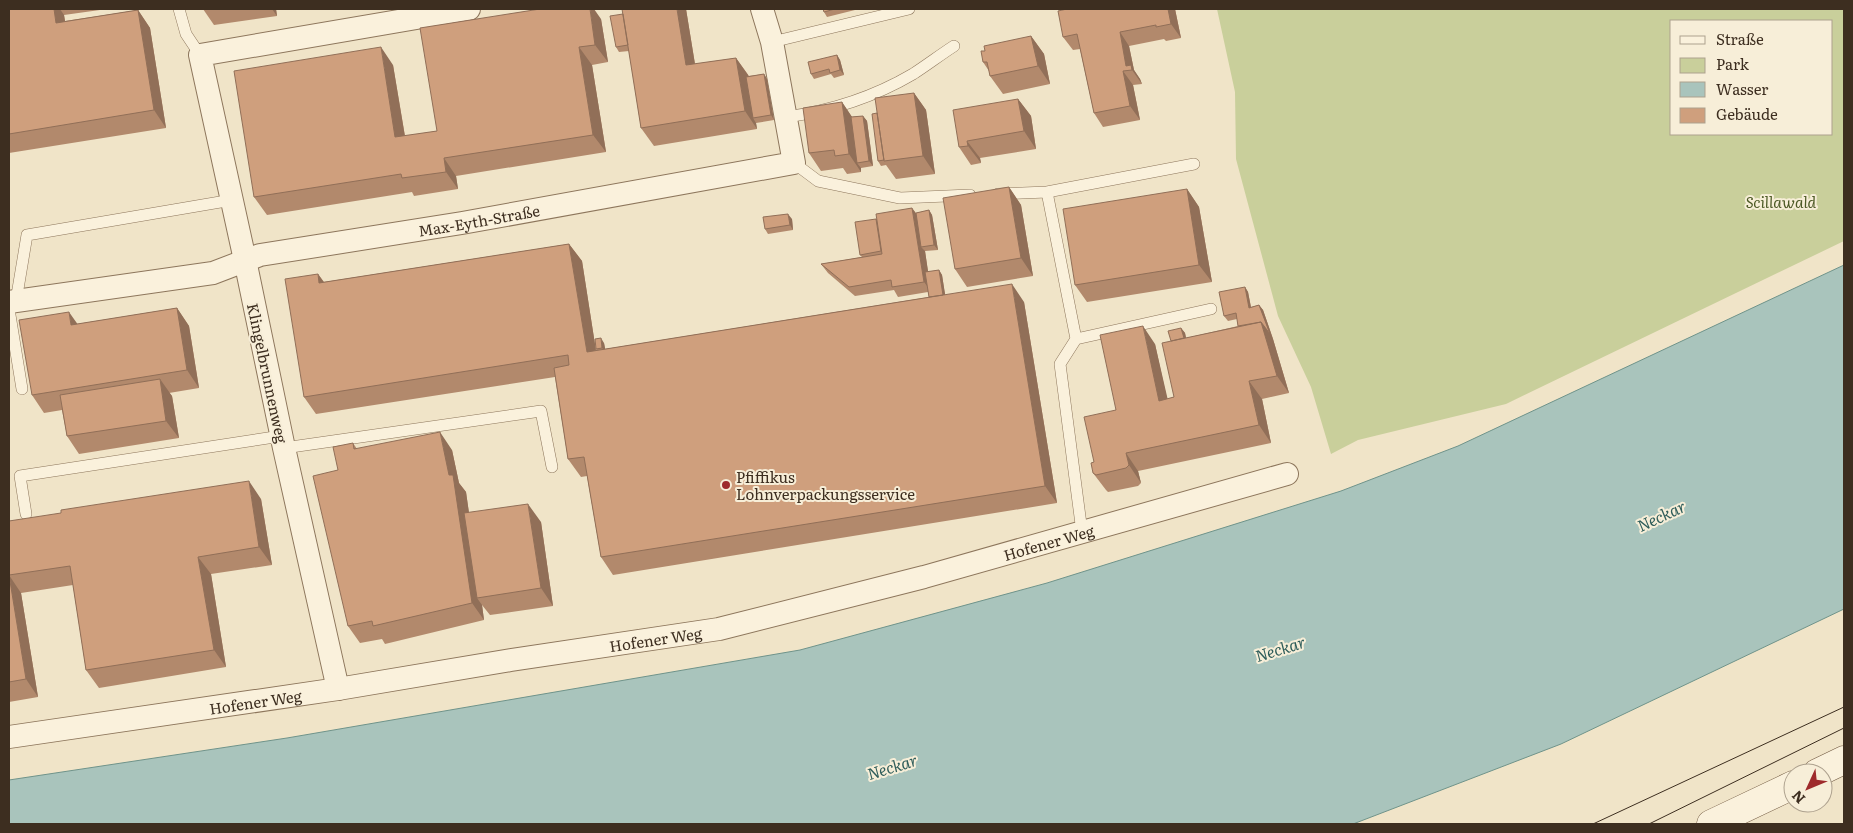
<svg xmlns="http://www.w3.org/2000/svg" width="1853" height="833" font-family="Literata,serif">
  <rect width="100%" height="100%" fill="#f0e4c8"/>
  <path fill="#c9cf9b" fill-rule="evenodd" d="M1217 9H1844V241L1506 404 1358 440 1331 454 1311 387 1278 316 1236 159 1235 92ZM1672 21H1832V134H1672Z"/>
  <path fill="#a9c4bc" stroke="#6f938a" d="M1844 265V609L1561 744 1353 824H9V780L287 738 800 650 1047 583 1341 491 1458 446Z"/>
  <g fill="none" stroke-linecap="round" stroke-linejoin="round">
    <g stroke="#8d765c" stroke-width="12">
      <path id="service" d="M179 9 186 34 200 55
        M772 42 909 9
        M786 117C830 111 874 97 913 74 927 65 940 55 954 46
        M794 163 818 181 900 198 970 195
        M1047 192 1076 339 1211 309
        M998 194 1047 192 1194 164
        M16 301 27 235 232 200
        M9 309 22 389
        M1076 339 1060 364 1082 532
        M284 448 541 411 552 467
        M26 514 20 476 281 436"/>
    </g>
    <g stroke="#8d765c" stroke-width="24">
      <g id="minor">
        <path id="s1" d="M9 302 213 273 260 255 462 223 794 163 772 42 762 9"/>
        <path d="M338 689 284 448 245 260 200 55 469 9"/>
        <path id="s2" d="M9 737 338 689 511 660 719 629 924 577 1287 474"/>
      </g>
    </g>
    <g stroke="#6f573f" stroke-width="29">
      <path id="secondary" d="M1817 773 1844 760
        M1711 824 1793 785"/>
    </g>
    <use href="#service" stroke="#faf1dc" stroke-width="11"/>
    <use href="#minor" stroke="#faf1dc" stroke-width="22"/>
    <use href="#secondary" stroke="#faf1dc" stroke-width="28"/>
    <path stroke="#3d2e20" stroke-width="1" d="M1593 824 1844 707
      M1649 824 1844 728"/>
  </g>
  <path fill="#b2896c" d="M9 9H107L64 15 65 21 138 10 150 28 166 128 9 153Z
    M203 9H276L277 16 214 25Z
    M686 9 695 64 736 58 749 76 764 74 767 79 774 120 756 123 757 129 654 146 641 128 629 51 619 52 616 47Z
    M823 9H859L827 17 824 12Z
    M1067 9H1175L1181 38 1166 41 1164 39 1129 46 1134 70 1140 79 1142 84 1133 85 1140 120 1103 127 1094 113 1080 49 1073 50 1063 37Z
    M601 19 608 62 592 65 606 152 456 176 458 189 414 196 412 192 267 215 254 197 393 65 405 136 437 131Z
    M1031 36 1044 54 1050 84 1003 94 990 76 989 71 983 62 985 51Z
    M837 55 840 60 844 75 834 78 831 74 814 79 811 74Z
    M914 93 926 110 935 174 896 179 886 165 881 166 878 161 877 113Z
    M1018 99 1031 116 1036 149 980 158 981 163 971 165 959 147Z
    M842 102 852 117 863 116 867 121 873 166 861 168V172L847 174 843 168 821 171 809 153Z
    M1009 187 1021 205 1033 276 967 287 955 269Z
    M1187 189 1199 207 1212 282 1087 302 1075 285Z
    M912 208 916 213 929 210 932 215 938 250 925 251 928 272 939 270 942 275 945 295 1024 302 1057 503 613 575 601 557 587 476 581 477 568 459 555 377 316 414 304 397 318 274 324 282 569 244 582 261 596 351H597L596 349 604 343 605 349 929 297 928 292 898 297 894 290 855 296 828 273 821 264 862 257 860 255 876 219Z
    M792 219 793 230 768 234 765 229Z
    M1245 287 1248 292 1251 307 1259 305 1263 310 1273 339 1289 393 1262 399 1271 443 1138 471 1141 483 1138 486 1108 492 1106 490 1093 473 1094 462 1116 410 1155 344 1167 399 1174 397 1171 341 1181 328 1185 333 1186 338 1238 326 1237 319 1228 321 1224 316Z
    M177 308 189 326 199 388 169 393 172 396 179 438 79 454 67 436 62 410 44 413 32 395 77 324Z
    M353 443 357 449 452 450 459 483 466 492 469 513 541 522 553 606 490 615 482 605 484 620 385 644 382 639 360 643 348 626 338 470Z
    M261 499 272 565 211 574 226 667 99 688 86 670 73 585 21 593 38 697 9 702V521Z"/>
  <path fill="#916f58" d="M54 9H60L64 15 68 40 56 23Z
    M272 9H276L277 16Z
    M590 9H594L601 19 608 62 595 45Z
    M677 9H686L698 83 686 65Z
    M1168 9H1175L1181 38 1171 24Z
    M138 10 150 28 166 128 154 110Z
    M1120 32 1129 46 1134 70 1140 79 1142 84 1132 70 1126 66Z
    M1031 36 1044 54 1050 84 1038 66Z
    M381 47 393 65 408 155 395 137Z
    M579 47 592 65 606 152 593 135Z
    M837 55 840 60 844 75 840 70Z
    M736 58 748 75 755 118H753L756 123 757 129 745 111Z
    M1123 71 1133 85 1140 120 1130 106Z
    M764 74 767 79 774 120 771 115Z
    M914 93 926 110 935 174 923 156Z
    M1018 99 1031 116 1036 149 1024 131Z
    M842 102 854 120 857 163 861 168V172L849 154Z
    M863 116 867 121 873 166 869 161Z
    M967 141 980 158 981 163 968 146Z
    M444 158 456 176 458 189 446 172Z
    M1009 187 1021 205 1033 276 1021 258Z
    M1187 189 1199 207 1212 282 1199 265Z
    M912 208 919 218 921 247 925 251 931 291 924 282Z
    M929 210 932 215 938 250 934 245Z
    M788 214 792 219 793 230 790 225Z
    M569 244 582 261 599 370 587 352Z
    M939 270 942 275 946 300 943 295Z
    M318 274 330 291 319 283Z
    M1012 284 1024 302 1057 503 1045 486Z
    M1245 287 1248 292 1252 313 1249 308Z
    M1259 305 1263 310 1273 339 1289 393 1277 376 1261 322Z
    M177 308 189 326 199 388 187 370Z
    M69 312 81 329 71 325Z
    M1143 326 1155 344 1172 418 1159 401Z
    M1181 328 1185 333 1190 357 1187 352Z
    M601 338 604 343 606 353 602 348Z
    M160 379 172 396 179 438 166 421Z
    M1249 381 1262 399 1271 443 1259 425Z
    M440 432 452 450 459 483 466 492 481 597 477 598 482 605 484 620 472 603 449 475Z
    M1126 453 1138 471 1141 483 1129 465Z
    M249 481 261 499 272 565 259 547Z
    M528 504 541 522 553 606 541 588Z
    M198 557 211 574 226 667 214 650Z
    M9 575 21 593 38 697 26 679Z"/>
  <path fill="#cf9f7d" stroke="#916f58" d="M9 9H54L56 23 138 10 154 110 9 134Z
    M540 9H590L595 45 579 47 593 135 444 158 446 172 402 178 401 174 254 197 234 71 381 47 395 137 437 131 420 28Z
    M622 9H677L686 65 736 58 745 111 641 128Z
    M823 9H835L824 12Z
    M1067 9H1168L1171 24 1156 27V25L1120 32 1126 66 1131 65 1132 70 1123 71 1130 106 1094 113 1077 34 1063 37 1058 11Z
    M623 14 628 45 616 47 610 16Z
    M1031 36 1038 66 990 76 987 62H983L981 51H985L984 46Z
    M837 55 840 70 830 73 829 69 811 74 808 62Z
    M764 74 771 115 753 118 746 77Z
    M914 93 923 156 884 161 875 98Z
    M1018 99 1024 131 967 141 968 146 959 147 953 110Z
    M842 102 849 154 835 156 834 150 809 153 803 108Z
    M877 113 884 160 878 161 872 114Z
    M863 116 869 161 857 163 851 117Z
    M1009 187 1021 258 955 269 943 198Z
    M1187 189 1199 265 1075 285 1063 209Z
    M912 208 924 282 892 287 891 280 849 287 821 264 882 254 876 214Z
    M929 210 934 245 921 247 916 213Z
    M788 214 790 225 765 229 763 217Z
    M876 219 881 251 860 255 855 222Z
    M569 244 587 352 1012 284 1045 486 601 557 584 457 568 459 554 368 569 365 568 355 304 397 285 279 318 274 319 283Z
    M939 270 943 295 929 297 925 272Z
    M1245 287 1249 308 1259 305 1270 334 1261 322 1238 326 1236 313 1224 316 1219 292Z
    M177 308 187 370 32 395 19 320 69 312 71 325Z
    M1261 322 1277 376 1249 381 1259 425 1126 453 1129 465 1126 468 1096 475 1093 473 1091 463 1094 462 1084 417 1116 410 1100 335 1143 326 1159 401 1174 397 1162 343Z
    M1181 328 1184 338 1171 341 1168 331Z
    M601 338 602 348 596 349 595 339Z
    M160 379 166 421 67 436 60 395Z
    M440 432 449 475H453L472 603 373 626 372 621 348 626 313 476 338 470 333 447 353 443 354 449Z
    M249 481 259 547 198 557 214 650 86 670 70 566 9 575 26 679 9 682V521L61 513V510Z
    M528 504 541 588 477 598 464 513Z"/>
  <circle fill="#9e2a2b" stroke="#f7eed8" stroke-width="2" cx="726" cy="485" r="5"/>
  <g text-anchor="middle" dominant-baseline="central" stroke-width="4" stroke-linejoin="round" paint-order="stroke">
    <g font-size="15" font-style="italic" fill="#4d5a26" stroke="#f7eed8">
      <text x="1781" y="201">Scillawald</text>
    </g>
    <g font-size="15" fill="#3d2e20" stroke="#f7eed8">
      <text stroke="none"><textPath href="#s1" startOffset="478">Max-Eyth-Straße</textPath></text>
      <text transform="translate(268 373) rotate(78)">Klingelbrunnenweg</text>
      <text stroke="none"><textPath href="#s2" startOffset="1059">Hofener Weg</textPath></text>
      <text stroke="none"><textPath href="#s2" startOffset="654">Hofener Weg</textPath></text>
      <text stroke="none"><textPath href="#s2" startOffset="249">Hofener Weg</textPath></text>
    </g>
    <g font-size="15" fill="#3d2e20" stroke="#f7eed8" text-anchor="start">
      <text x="736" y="476">Pfiffikus<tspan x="736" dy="17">Lohnverpackungsservice</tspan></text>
    </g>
    <g font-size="16" font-style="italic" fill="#2f5d5a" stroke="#f7eed8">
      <text transform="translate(1661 515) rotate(-25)">Neckar</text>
      <text transform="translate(1280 648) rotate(-17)">Neckar</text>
      <text transform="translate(892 766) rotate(-17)">Neckar</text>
    </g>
  </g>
  <rect width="1853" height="833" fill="none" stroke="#3d2e20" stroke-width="20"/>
  <rect x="1670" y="20" width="162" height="115" fill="#f7eed8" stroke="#ada18e"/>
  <rect x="1680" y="36" width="25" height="8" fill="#faf1dc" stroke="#ada18e"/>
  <text x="1716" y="45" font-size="15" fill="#3d2e20">Straße</text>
  <rect x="1680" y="58" width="25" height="15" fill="#c9cf9b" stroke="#ada18e"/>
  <text x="1716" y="70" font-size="15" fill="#3d2e20">Park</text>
  <rect x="1680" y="82" width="25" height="15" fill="#a9c4bc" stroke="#ada18e"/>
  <text x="1716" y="95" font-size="15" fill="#3d2e20">Wasser</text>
  <rect x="1680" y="108" width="25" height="15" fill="#cf9f7d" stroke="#ada18e"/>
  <text x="1716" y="120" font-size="15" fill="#3d2e20">Gebäude</text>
  <g transform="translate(1808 788) rotate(226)"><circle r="24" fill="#f7eed8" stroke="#ada18e"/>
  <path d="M0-4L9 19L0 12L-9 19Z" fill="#9e2a2b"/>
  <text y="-8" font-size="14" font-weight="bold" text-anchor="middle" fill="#3d2e20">N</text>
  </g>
</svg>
